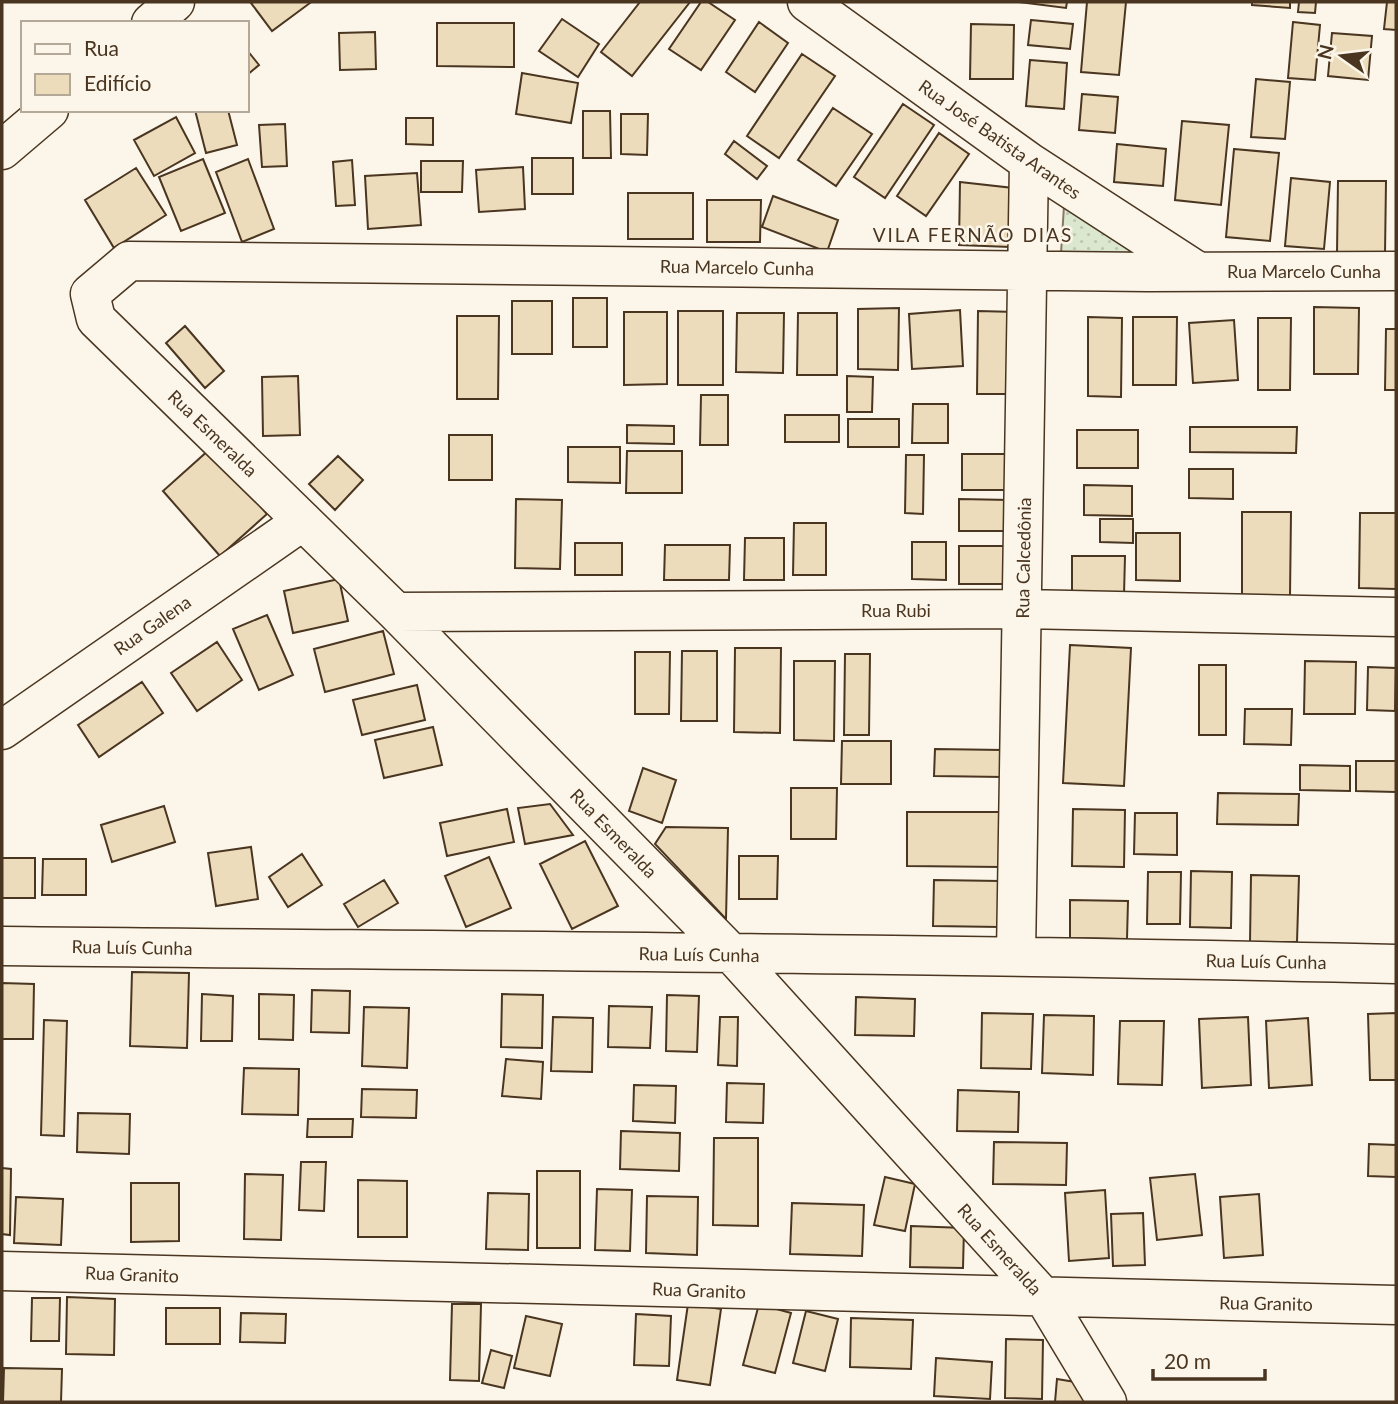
<svg xmlns="http://www.w3.org/2000/svg" width="1398" height="1404" font-family="Lato,sans-serif">
  <defs>
    <pattern id="green-dots" width="8" height="8" patternUnits="userSpaceOnUse" patternTransform="scale(1.75)"><rect width="8" height="8" fill="#dce7d0"/><path d="M2 2h.1M6 6h.1" fill="none" stroke="#bec7b2" stroke-width="1.8" stroke-linecap="round"/></pattern>
  </defs>
  <rect width="100%" height="100%" fill="#fbf6e9"/>
  <path fill="url(#green-dots)" stroke="#887966" stroke-width="2" d="M1064 206 1146 254 1061 253Z"/>
  <path fill="#ecdcbc" stroke="#4a3520" stroke-width="2" d="M253 2H309L310 3 272 31 251 3Z
    M640 2H690L632 76 601 52Z
    M701 2H708L735 20 701 70 669 49Z
    M1019 2H1067L1066 8Z
    M1087 2H1126L1119 75 1081 72Z
    M1252 2H1290V8L1252 5Z
    M1299 2H1316L1315 13 1298 12Z
    M1387 2H1396V30L1384 29Z
    M562 19 599 44 578 77 539 51Z
    M1031 20 1073 24 1070 49 1028 45Z
    M759 22 788 43 755 92 726 72Z
    M1293 22 1320 25 1315 80 1288 78Z
    M437 23H514V67L437 66Z
    M971 24 1014 25 1013 79H970Z
    M375 32 376 69 340 70 339 33Z
    M1332 33 1372 36 1368 80 1328 76Z
    M247 50 259 65 247 75Z
    M802 54 835 76 779 158 747 136Z
    M1030 60 1067 63 1064 109 1026 106Z
    M522 73 578 83 571 123 516 114Z
    M1256 79 1290 82 1285 139 1251 137Z
    M1082 94 1118 97 1115 133 1079 130Z
    M903 104 934 125 885 198 854 177Z
    M833 108 872 134 836 186 798 160Z
    M195 110H228L237 145 206 153Z
    M583 111H610L611 158H583Z
    M621 114H648L647 155 621 154Z
    M176 117 195 153 154 176 134 140Z
    M406 118H433V145L406 144Z
    M1182 121 1229 125 1221 205 1175 200Z
    M285 124 287 166 262 167 259 125Z
    M939 133 969 154 926 216 897 196Z
    M734 141 767 166 757 179 725 154Z
    M1117 144 1166 149 1163 186 1114 182Z
    M1234 149 1279 153 1270 241 1226 237Z
    M532 158H573V194H532Z
    M203 159 225 213 181 231 159 177Z
    M248 159 274 229 242 242 216 172Z
    M352 160 355 205 336 206 333 162Z
    M421 161H463L462 192H421Z
    M523 167 525 209 479 212 476 170Z
    M136 168 166 215 114 248 85 200Z
    M417 173 421 225 368 229 365 176Z
    M1291 178 1330 182 1324 249 1285 246Z
    M1338 181H1386L1385 254 1337 253Z
    M960 182 1013 188 1010 247 959 245Z
    M628 193H693V239H628Z
    M773 196 838 220 827 252 762 227Z
    M707 200H761L760 242H707Z
    M573 298H607V347H573Z
    M512 301H552V354H512Z
    M1314 307 1359 308 1358 374H1314Z
    M899 308 898 370 858 369V309Z
    M960 310 963 366 912 369 909 314Z
    M678 311H723V385H678Z
    M978 311 1016 312 1015 394H977Z
    M624 312H667V384L624 385Z
    M737 313H784L783 373 736 372Z
    M798 313H837V375H797Z
    M457 316H499L498 399H457Z
    M1088 317 1122 318 1121 397 1088 396Z
    M1133 317H1177L1176 385H1133Z
    M1258 318H1291L1290 390H1258Z
    M1234 320 1238 380 1193 383 1189 323Z
    M185 326 224 371 205 388 166 343Z
    M1386 329H1396V390H1385Z
    M298 376 300 435 263 436 262 377Z
    M847 376 873 377 872 412H847Z
    M701 395H728V445H700Z
    M913 404H948V443H912Z
    M785 415H839V442H785Z
    M848 419H899V447H848Z
    M627 425 674 426V444L627 443Z
    M1190 427H1297L1296 453 1190 452Z
    M1077 430H1138V468H1077Z
    M449 435H492V480H449Z
    M568 447H620V483L568 482Z
    M210 449 267 514 220 556 163 491Z
    M627 451H682V493H626Z
    M962 454H1012V490H962Z
    M906 455H924L923 514 905 513Z
    M338 456 363 480 335 510 309 484Z
    M1189 469H1233V499L1189 498Z
    M1084 485 1132 486V516L1084 515Z
    M516 499 562 500 560 569 515 568Z
    M959 499 1010 500V531H959Z
    M1242 512H1291L1290 596 1242 595Z
    M1360 513H1396V589L1359 588Z
    M1100 519H1133V543L1100 542Z
    M794 523H826V575H793Z
    M1136 533H1180V581L1136 580Z
    M745 538H784V580H744Z
    M912 542H946V580L912 579Z
    M575 543H622V575H575Z
    M665 545H730L729 580H664Z
    M959 546H1013V584H959Z
    M1072 556H1125L1124 595 1072 594Z
    M339 579 348 621 293 633 284 591Z
    M267 615 293 675 259 690 233 629Z
    M383 631 394 674 325 692 314 649Z
    M217 642 242 680 197 711 171 673Z
    M1070 645 1131 648 1124 786 1063 783Z
    M735 648H781L780 733 734 732Z
    M682 651H717V721H681Z
    M635 652H670L669 714H635Z
    M845 654H870L869 735H844Z
    M794 661H835L834 741 794 740Z
    M1305 661 1356 662 1355 714H1304Z
    M1199 665H1226V735H1199Z
    M1368 667 1396 668 1395 711 1367 710Z
    M142 682 163 713 99 757 78 725Z
    M417 685 425 720 362 735 353 700Z
    M1245 709H1292L1291 745 1244 744Z
    M433 727 442 765 384 778 375 740Z
    M842 741H891V784H841Z
    M935 749 1003 750V777L934 776Z
    M1356 761H1396V792L1356 791Z
    M1300 765 1350 766V791L1300 790Z
    M643 768 676 780 662 823 629 811Z
    M791 788H837L836 839H791Z
    M1218 793 1299 794 1298 825 1217 824Z
    M550 804 573 835 525 844 518 808Z
    M164 806 175 842 112 862 101 825Z
    M507 809 514 842 447 856 440 823Z
    M1073 809 1125 810 1124 867 1072 866Z
    M907 812H1002L1001 867 907 866Z
    M1135 813H1177V855L1134 854Z
    M666 827 728 828 726 919 655 844Z
    M585 841 618 906 572 929 540 864Z
    M251 847 258 899 216 906 208 853Z
    M302 854 322 885 288 907 269 877Z
    M739 856H778L777 899H739Z
    M489 857 511 908 466 927 445 876Z
    M2 858H35V898H2Z
    M43 859H86V895H42Z
    M1191 871 1232 872 1231 928 1190 927Z
    M1148 872H1181L1180 924H1147Z
    M1251 875 1299 876 1297 942H1250Z
    M384 880 398 903 358 927 344 904Z
    M934 880 1000 881V927L933 926Z
    M1070 900 1128 901 1127 939 1070 938Z
    M132 972 189 973 187 1048 130 1046Z
    M2 983 34 984 33 1039H2Z
    M312 990 350 991 349 1033 311 1032Z
    M202 994 233 996 232 1041H201Z
    M259 994 294 995 293 1040 259 1039Z
    M502 994 543 995 542 1048 501 1047Z
    M667 995 699 996 697 1052 666 1051Z
    M856 997 915 999 914 1036 855 1035Z
    M609 1006 652 1007 650 1048 608 1047Z
    M364 1007 409 1008 407 1068 362 1066Z
    M982 1013 1033 1014 1031 1069 981 1068Z
    M1396 1013V1080H1370L1368 1014Z
    M1044 1015 1094 1016 1093 1075 1042 1073Z
    M553 1017 593 1018 592 1072 551 1071Z
    M720 1017H738L737 1066 718 1065Z
    M1248 1017 1251 1085 1202 1088 1199 1019Z
    M1308 1018 1312 1085 1269 1088 1266 1021Z
    M44 1020 67 1021 64 1136 41 1135Z
    M1120 1021H1164L1162 1085 1118 1084Z
    M506 1059 543 1062 541 1099 502 1096Z
    M244 1068 299 1069 298 1115 242 1114Z
    M727 1083 764 1084 763 1123 726 1122Z
    M634 1085 676 1086 675 1123 633 1121Z
    M362 1089 417 1090 416 1118 361 1117Z
    M958 1090 1019 1092 1018 1132 957 1131Z
    M78 1113 130 1114 129 1154 77 1152Z
    M308 1119H353L352 1137H307Z
    M621 1131 680 1133 679 1171 620 1169Z
    M714 1138H758V1226L713 1225Z
    M994 1142 1067 1143 1066 1185 993 1184Z
    M1369 1144 1396 1145V1177L1368 1176Z
    M301 1162H326L324 1211 299 1210Z
    M2 1168 11 1169 10 1235 2 1234Z
    M537 1171H580V1248H537Z
    M245 1174 283 1175 281 1240 244 1239Z
    M1195 1174 1202 1235 1157 1240 1150 1178Z
    M885 1177 915 1184 905 1231 874 1225Z
    M358 1180 407 1181V1237H358Z
    M131 1183H179V1241L131 1242Z
    M597 1189 632 1190 630 1251 595 1250Z
    M1105 1190 1109 1258 1069 1261 1065 1193Z
    M488 1193 529 1194 528 1250 486 1249Z
    M1259 1194 1263 1255 1224 1258 1220 1197Z
    M647 1196 698 1197 697 1255 646 1253Z
    M16 1197 63 1199 61 1245 14 1243Z
    M792 1203 864 1205 862 1256 790 1254Z
    M1143 1213 1145 1265 1113 1266 1111 1214Z
    M911 1226 964 1228 963 1268 910 1267Z
    M67 1297 115 1299 114 1355 66 1354Z
    M32 1298H60L59 1341H31Z
    M452 1304H481L479 1381 450 1380Z
    M688 1304 721 1309 710 1385 677 1380Z
    M759 1304 791 1313 775 1373 743 1365Z
    M166 1308H220V1344H166Z
    M806 1311 838 1319 825 1371 793 1363Z
    M241 1313 286 1314 285 1343 240 1342Z
    M636 1314 671 1316 669 1366 634 1365Z
    M526 1316 562 1324 550 1376 514 1368Z
    M851 1318 913 1320 911 1369 850 1367Z
    M1006 1339 1043 1340 1042 1399 1005 1398Z
    M491 1350 512 1356 504 1388 482 1383Z
    M936 1358 992 1362 990 1399 934 1396Z
    M4 1368 62 1369 61 1402H3Z
    M1057 1379 1087 1384 1096 1402H1055Z"/>
  <g fill="none" stroke-linecap="round" stroke-linejoin="round">
    <g stroke="#4a3520" stroke-width="41">
      <path id="minor" d="M807 2 1029 162 1197 271
        M396 612 1022 609 1396 617
        M2 730 303 521
        M2 946C467 951 932 953 1396 964
        M1016 955 1029 162
        M2 1271 1396 1305
        M1107 1402 1045 1299 733 955 396 612 96 319 90 294 129 261 1148 272 1396 271"/>
    </g>
    <g stroke="#4a3520" stroke-width="41">
      <path id="major" d="M151 23 175 2
        M2 150 49 110"/>
    </g>
    <use href="#minor" stroke="#fbf6e9" stroke-width="38"/>
    <use href="#major" stroke="#fbf6e9" stroke-width="38"/>
  </g>
  <g text-anchor="middle" dominant-baseline="central" stroke-width="5" stroke-linejoin="round" paint-order="stroke">
    <g font-size="18" fill="#4a3520" stroke="#fbf6e9">
      <text transform="translate(1000 139) rotate(35)">Rua José Batista Arantes</text>
      <text transform="translate(737 267) rotate(1)">Rua Marcelo Cunha</text>
      <text x="1304" y="271">Rua Marcelo Cunha</text>
      <text transform="translate(213 433) rotate(44)">Rua Esmeralda</text>
      <text transform="translate(1023 558) rotate(-89)">Rua Calcedônia</text>
      <text x="896" y="610">Rua Rubi</text>
      <text transform="translate(152 625) rotate(-35)">Rua Galena</text>
      <text transform="translate(614 833) rotate(46)">Rua Esmeralda</text>
      <text transform="translate(132 947) rotate(1)">Rua Luís Cunha</text>
      <text transform="translate(699 954) rotate(1)">Rua Luís Cunha</text>
      <text transform="translate(1266 961) rotate(1)">Rua Luís Cunha</text>
      <text transform="translate(1000 1249) rotate(48)">Rua Esmeralda</text>
      <text transform="translate(132 1274) rotate(2)">Rua Granito</text>
      <text transform="translate(699 1290) rotate(2)">Rua Granito</text>
      <text transform="translate(1266 1303) rotate(1)">Rua Granito</text>
    </g>
    <g font-size="19" letter-spacing="2" fill="#4a3520" stroke="#fbf6e9">
      <text x="973" y="234">VILA FERNÃO DIAS</text>
    </g>
  </g>
  <rect width="1398" height="1404" fill="none" stroke="#4a3520" stroke-width="7"/>
  <rect x="21" y="21" width="228" height="91" fill="#fbf6e9" stroke="#b4a999" stroke-width="2"/>
  <rect x="35" y="44" width="35" height="10" fill="#fbf6e9" stroke="#b4a999" stroke-width="2"/>
  <text x="84" y="56" font-size="21" fill="#4a3520">Rua</text>
  <rect x="35" y="74" width="35" height="21" fill="#ecdcbc" stroke="#b4a999" stroke-width="2"/>
  <text x="84" y="91" font-size="21" fill="#4a3520">Edifício</text>
  <g transform="translate(1342 56) rotate(284)" stroke="#fbf6e9" stroke-width="5" paint-order="stroke">
  <path d="M0-5L12 26L0 18L-12 26Z" fill="#4a3520"/>
  <text y="-10" font-size="19" font-weight="bold" text-anchor="middle" fill="#4a3520">N</text>
  </g>
  <path d="M1153 1369v10h112v-10" fill="none" stroke="#4a3520" stroke-width="3.5"/>
  <text x="1164" y="1369" font-size="21" fill="#4a3520" stroke="#fbf6e9" stroke-width="5" paint-order="stroke">20 m</text>
</svg>
